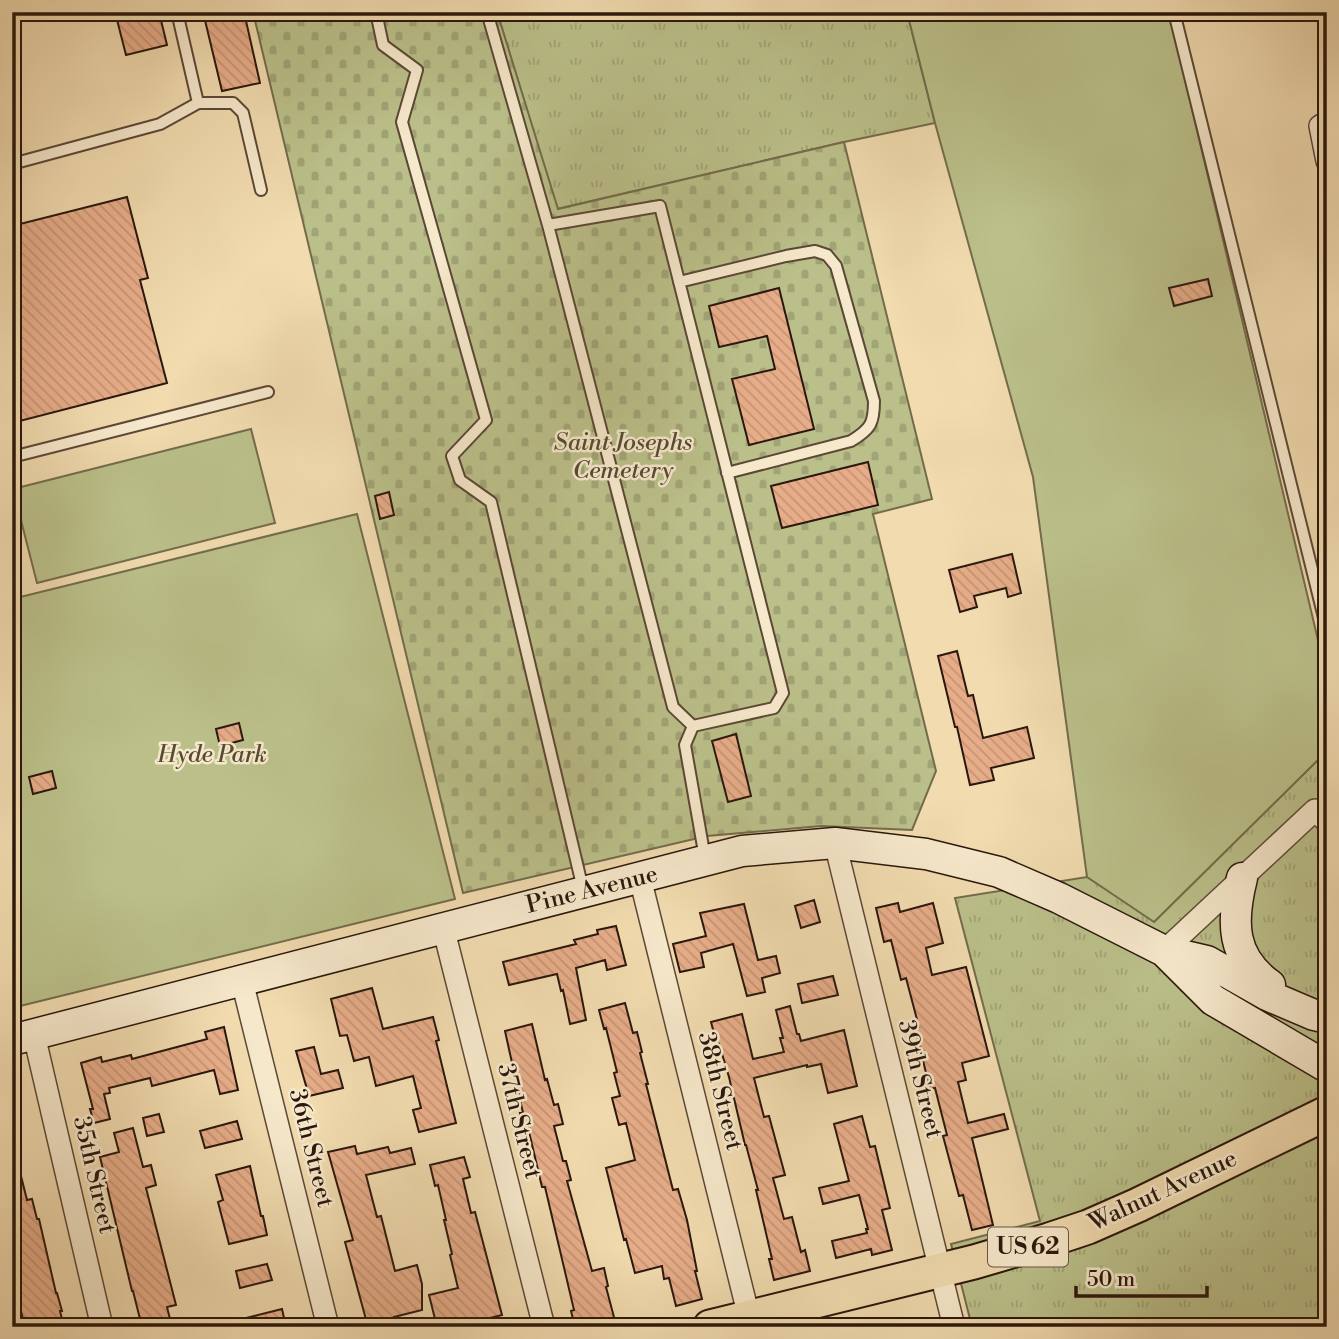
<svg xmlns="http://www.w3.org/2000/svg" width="1339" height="1339" font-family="'Libre Bodoni',serif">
  <defs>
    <pattern id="grass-tufts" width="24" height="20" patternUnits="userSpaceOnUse" patternTransform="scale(1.75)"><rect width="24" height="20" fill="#bbc08a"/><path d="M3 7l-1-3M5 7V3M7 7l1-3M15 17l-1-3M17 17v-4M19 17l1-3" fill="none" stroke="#a1a476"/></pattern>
    <pattern id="cemetery-stones" width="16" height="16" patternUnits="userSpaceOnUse" patternTransform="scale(1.75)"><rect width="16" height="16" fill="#bbc08a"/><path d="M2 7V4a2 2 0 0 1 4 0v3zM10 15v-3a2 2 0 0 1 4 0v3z" fill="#a1a476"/></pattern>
    <pattern id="building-back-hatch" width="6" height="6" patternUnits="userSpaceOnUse" patternTransform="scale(1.75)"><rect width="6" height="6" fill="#e7ad89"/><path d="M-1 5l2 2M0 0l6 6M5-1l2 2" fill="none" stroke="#c69475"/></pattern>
  </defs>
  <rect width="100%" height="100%" fill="#f1dbaf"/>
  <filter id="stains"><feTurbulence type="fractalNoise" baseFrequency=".00286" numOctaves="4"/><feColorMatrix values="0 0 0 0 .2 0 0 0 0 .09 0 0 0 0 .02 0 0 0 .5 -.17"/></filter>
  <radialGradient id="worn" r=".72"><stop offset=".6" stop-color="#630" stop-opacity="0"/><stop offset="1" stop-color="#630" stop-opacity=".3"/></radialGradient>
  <path fill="url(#grass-tufts)" stroke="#736c4c" stroke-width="2" d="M497 12H907L935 123 844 142 557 209Z
    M1327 751V1327H972L951 1244 1040 1221 955 898 1087 877 1155 921Z"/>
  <path fill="url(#cemetery-stones)" stroke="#736c4c" stroke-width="2" d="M253 12H497L558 209 844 142 932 499 873 514 936 771 912 830 821 826 707 836 463 893Z"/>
  <path fill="#bbc08a" stroke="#736c4c" stroke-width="2" d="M907 12H1169L1327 678V751L1154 922 1087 877 1033 477 935 123Z
    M251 429 275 523 37 583 13 489Z
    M357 514 455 899 12 1008V599Z"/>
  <path fill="url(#building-back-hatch)" stroke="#2b170d" stroke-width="2" d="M115 12H159L167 45 126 55Z
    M203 12H244L260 83 222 91Z
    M127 197 148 278 140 280 167 383 12 423V226Z
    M1208 279 1212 296 1174 306 1169 288Z
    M779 288 814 429 749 445 732 379 775 369 767 336 719 347 709 306Z
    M868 462 878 505 782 528 771 486Z
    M389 492 394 515 380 519 375 496Z
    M1012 554 1021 593 1008 597 1006 588 974 596 977 607 960 612 949 570Z
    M957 651 968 696 973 695 983 738 1027 727 1034 758 991 768 994 780 970 785 957 727H955L938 656Z
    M239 723 243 740 220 746 216 729Z
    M736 734 751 796 728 802 712 741Z
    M52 771 56 788 33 794 29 777Z
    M814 900 820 922 801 928 795 906Z
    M898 903 900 912 933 903 943 943 926 948 932 975 966 967 989 1056 962 1063 966 1080 958 1082 968 1123 1004 1114 1008 1129 972 1138 993 1225 972 1230 963 1195 959 1196 943 1136 947 1135 935 1088 930 1089 915 1028 919 1027 906 978 901 980 891 940 884 942 876 908Z
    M744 904 758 960 776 956 780 973 762 978 765 992 747 996 733 944 701 953 704 967 680 972 673 944 706 936 700 913Z
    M616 926 626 965 607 970 605 960 576 968 586 1020 570 1024 563 990 561 991 557 974 509 985 503 962 576 944 574 940 598 934 597 930Z
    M833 976 838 995 802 1003 798 984Z
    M372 988 383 1029 433 1017 439 1040 436 1041 456 1123 419 1132 413 1110 421 1108 413 1076 376 1086 369 1057 354 1061 347 1035 340 1036 331 999Z
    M625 1003 633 1033 637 1032 642 1052 640 1053 648 1084H646L673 1190 678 1189 687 1220 697 1271H695L702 1299 676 1306 669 1278 664 1279 662 1266 635 1273 626 1239 624 1240 606 1168 635 1160 626 1123 619 1125 612 1098 620 1096 614 1073 617 1072 606 1028 604 1029 599 1010Z
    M790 1006 797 1034H799L801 1041 844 1030 857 1086 828 1093 821 1064 807 1067V1065L754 1078 764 1117 769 1116 785 1175 773 1178 784 1219 792 1217 801 1252 805 1250 810 1271 774 1280 769 1259H772L756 1190H758L746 1145H745L729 1077 719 1044 717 1045 711 1022 742 1014 753 1059 784 1052 780 1038H783L776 1010Z
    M532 1024 545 1080 547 1079 554 1105 558 1104 563 1124 554 1126 563 1161H566L571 1180 567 1181 592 1271 604 1268 608 1286 606 1287 615 1321 591 1327H575L571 1311 574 1310 545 1187H542L529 1132 525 1133 520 1113H523L505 1031Z
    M224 1027 238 1090 220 1094 214 1070 152 1086 150 1078 109 1088 110 1093 104 1094 110 1119 94 1123 90 1109H93L81 1063 101 1057 102 1062 131 1055 132 1059 207 1039 205 1032Z
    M314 1047 321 1074 338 1070 343 1088 309 1096 296 1051Z
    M159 1114 164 1132 147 1136 143 1118Z
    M862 1116 870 1147 875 1146 890 1208 882 1210 892 1250 872 1255 871 1249 836 1258 832 1241 867 1233 866 1229H868L859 1195 823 1204 819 1188 849 1181 834 1124Z
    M237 1121 242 1139 205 1148 200 1131Z
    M133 1128 143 1167 151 1165 156 1185 146 1188 176 1305 167 1307 172 1327H142L133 1291H132L100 1157 119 1152 114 1133Z
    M355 1146 357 1154 388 1147 390 1153 411 1148 415 1164 366 1175 377 1217 381 1216 395 1271 417 1265 422 1284V1310L394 1317 397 1327H368L345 1242 353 1240 328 1152Z
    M464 1157 470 1177 463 1179 471 1213 475 1212 502 1315 454 1327H437L429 1295 458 1288 450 1255 452 1254 444 1220H446L438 1185 435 1186 430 1165Z
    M12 1160H17L27 1200 32 1199 37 1219H39L56 1293H57L62 1311H60L64 1327H25L17 1296 12 1297V1279L18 1277 12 1254Z
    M250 1166 261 1216H263L267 1235 229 1244 218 1202 223 1200 216 1175Z
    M267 1264 272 1280 240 1288 236 1271Z
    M282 1309 286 1327H230V1322Z"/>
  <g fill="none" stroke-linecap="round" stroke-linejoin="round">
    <g stroke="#5c4836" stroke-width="14">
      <path id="service" d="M177 12 198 103
        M376 12 383 45 417 70 402 122 486 420 452 456 460 480 491 502 583 889
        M487 12 548 225
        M1174 12 1327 630
        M12 164 160 124 198 103H233L243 113 261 190
        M679 282 786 256 815 251 827 255 836 266 874 401C874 423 871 429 851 441L727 473
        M12 457 268 392
        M693 726 673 707 548 225 660 206 783 693 774 708 693 726 685 745 705 858"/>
    </g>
    <g stroke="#5c4836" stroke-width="24">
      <path id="minor" d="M1327 122 1320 126 1327 161
        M835 843 954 1327
        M640 878 749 1317
        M443 927 544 1327
        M1164 951 1315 810 1327 822
        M242 981 328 1327
        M34 1035 102 1327"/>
    </g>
    <g stroke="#2b170d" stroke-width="33">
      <path id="secondary" d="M1242 878C1231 922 1231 957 1270 985
        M1164 951 1213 1000 1327 1067
        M12 1040 742 851 835 843 926 854 999 872 1059 898 1164 951 1207 961 1267 995 1314 1015 1327 1018"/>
    </g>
    <g stroke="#2b170d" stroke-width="37">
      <path id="primary" d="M710 1327 974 1262 1049 1240 1088 1227 1138 1205 1327 1113"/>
    </g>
    <use href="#service" stroke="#f6e8cb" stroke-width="10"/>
    <use href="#minor" stroke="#f6e8cb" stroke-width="21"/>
    <use href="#secondary" stroke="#f6e8cb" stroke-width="30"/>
    <use href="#primary" stroke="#f1dbaf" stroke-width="33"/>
  </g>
  <g text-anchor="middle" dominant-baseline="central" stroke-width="5" stroke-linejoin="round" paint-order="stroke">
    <rect fill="#f6e8cb" stroke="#685646" stroke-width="2" x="988" y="1227.5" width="80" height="39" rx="5"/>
    <g font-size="23" font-weight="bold" fill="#2b170d">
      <text x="1028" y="1247">US 62</text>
    </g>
    <g font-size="24" font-style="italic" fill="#564a32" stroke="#f6e8cb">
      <text x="623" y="443">Saint Josephs<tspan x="623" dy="28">Cemetery</tspan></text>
      <text x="212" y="755">Hyde Park</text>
    </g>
    <g font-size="24" fill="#2b170d" stroke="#f6e8cb">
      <text transform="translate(592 890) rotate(-14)">Pine Avenue</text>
      <text transform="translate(920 1079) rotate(76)">39th Street</text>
      <text transform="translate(720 1091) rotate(76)">38th Street</text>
      <text transform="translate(519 1121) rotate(76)">37th Street</text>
      <text transform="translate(311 1148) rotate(76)">36th Street</text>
      <text transform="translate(94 1175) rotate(77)">35th Street</text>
      <text transform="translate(1163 1191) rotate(-25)">Walnut Avenue</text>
    </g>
  </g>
  <rect width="1339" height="1339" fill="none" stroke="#f1dbaf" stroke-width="42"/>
  <rect x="14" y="14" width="1311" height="1311" fill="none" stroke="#2b170d" stroke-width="3.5"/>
  <rect x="21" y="21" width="1297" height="1297" fill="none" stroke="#2b170d" stroke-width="2"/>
  <path d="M1076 1286v10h131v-10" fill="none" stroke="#2b170d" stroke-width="3.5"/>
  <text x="1087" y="1286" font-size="21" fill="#2b170d" stroke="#f6e8cb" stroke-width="5" paint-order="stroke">50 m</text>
  <rect width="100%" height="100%" filter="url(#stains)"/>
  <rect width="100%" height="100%" fill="url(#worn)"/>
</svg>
